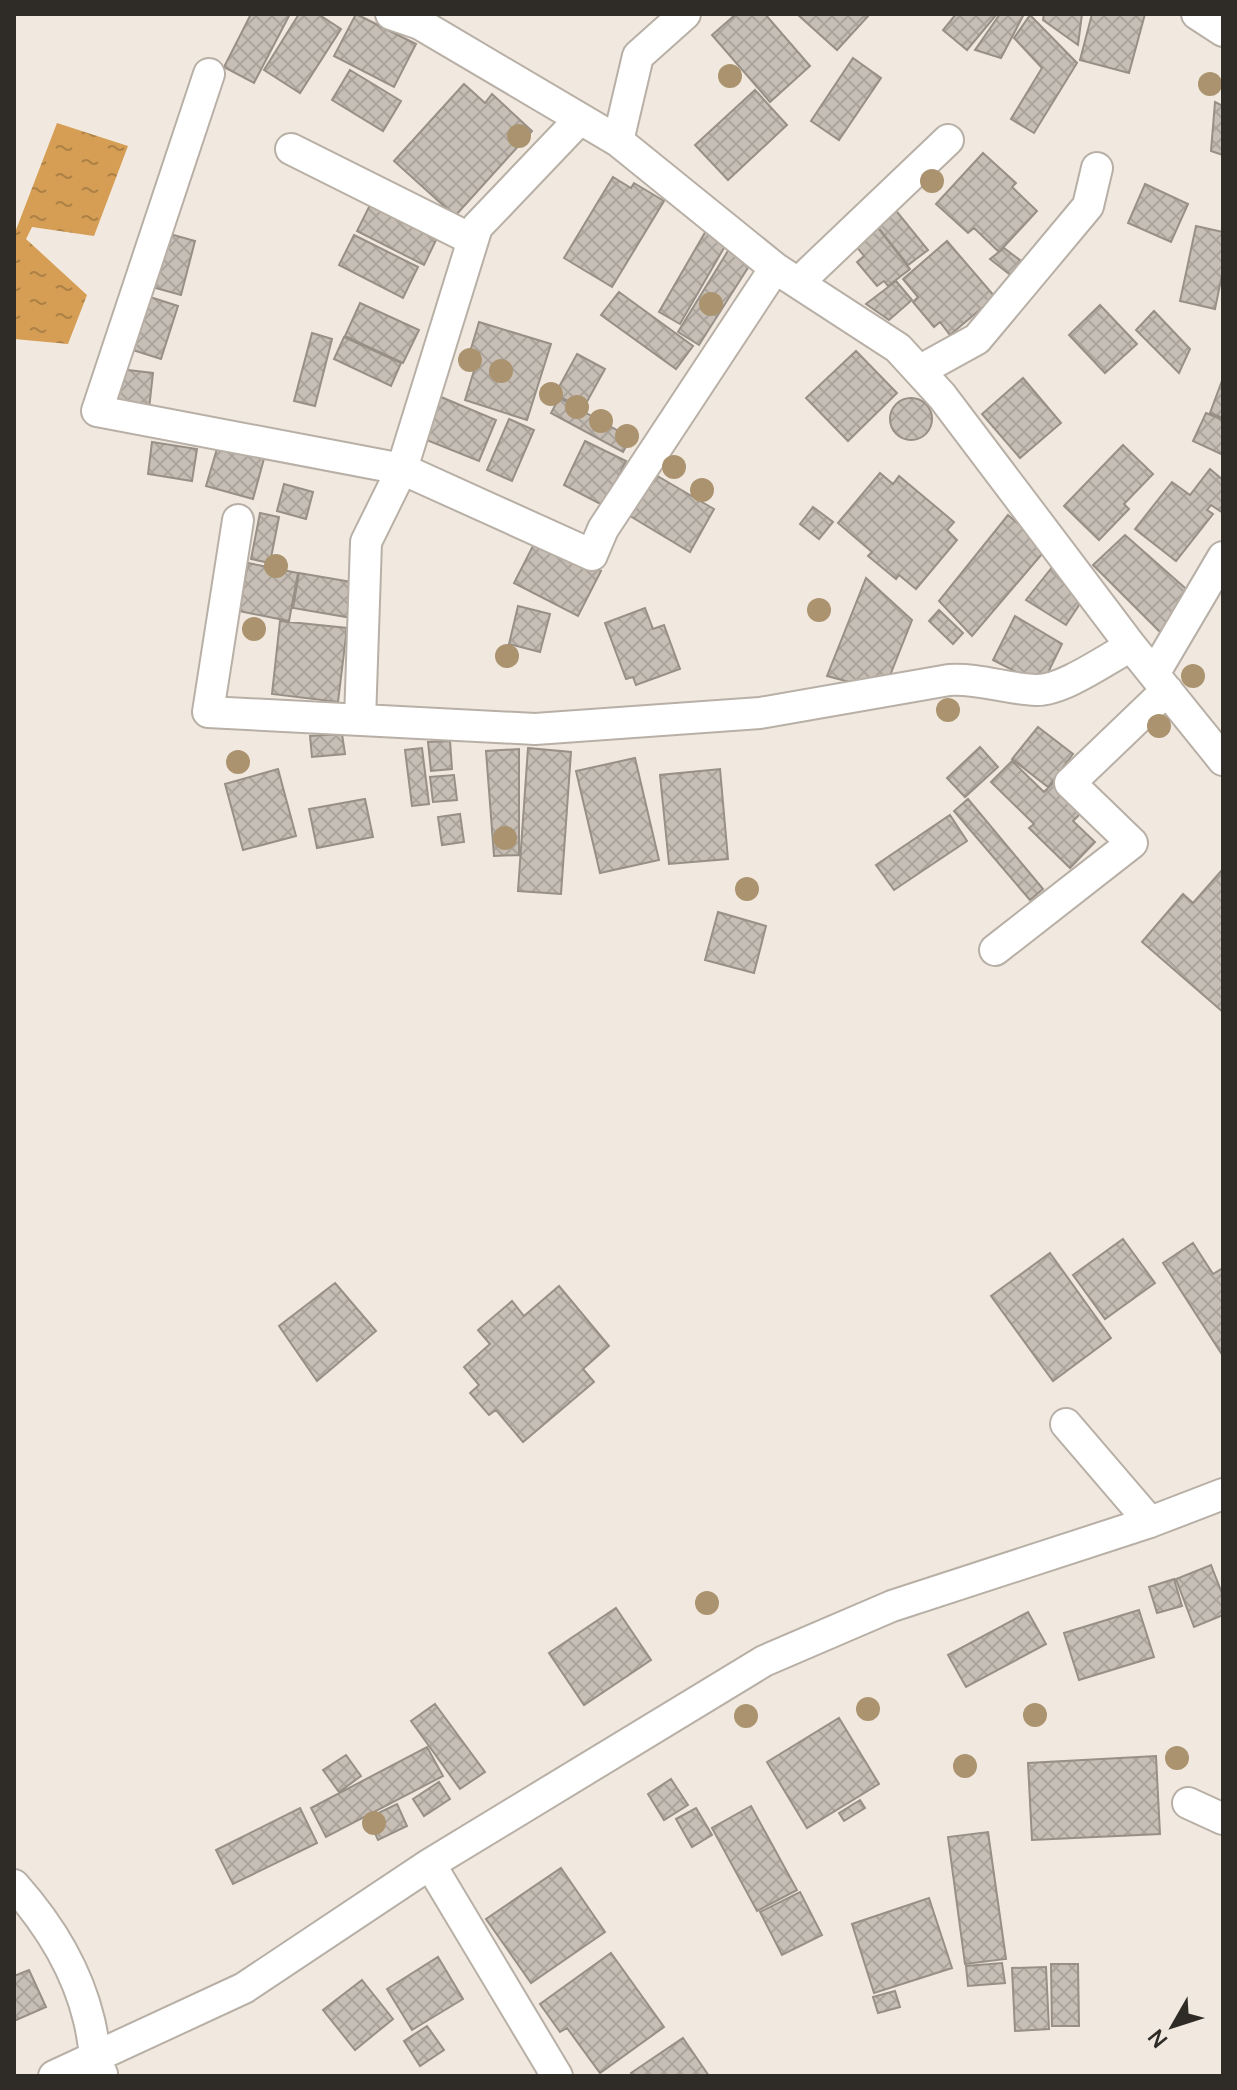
<svg xmlns="http://www.w3.org/2000/svg" width="1237" height="2090" font-family="Manrope,sans-serif">
  <defs>
    <pattern id="water-ripples" width="26" height="14" patternUnits="userSpaceOnUse" patternTransform="scale(2)"><rect width="26" height="14" fill="#d59e54"/><path d="M2 4q2-2 4 0t4 0M15 11q2-2 4 0t4 0" fill="none" stroke="#ad8146"/></pattern>
    <pattern id="building-cross-hatch" width="8" height="8" patternUnits="userSpaceOnUse" patternTransform="scale(2)"><rect width="8" height="8" fill="#c7bfb6"/><path d="M0 0l8 8M0 8l8-8" fill="none" stroke="#aba49c"/></pattern>
  </defs>
  <rect width="100%" height="100%" fill="#f1e9df"/>
  <path fill="url(#water-ripples)" d="M57 123 128 146 94 236 32 227 26 239 87 295 68 344 14 339V235Z"/>
  <path fill="url(#building-cross-hatch)" stroke="#989087" stroke-width="2" d="M251 14H290L254 83 224 67Z
    M299 14H318L341 29 300 93 264 70Z
    M356 14 416 44 394 87 334 56Z
    M736 14H765L810 66 770 102 712 35Z
    M797 14H870L837 50Z
    M956 14H997L967 50 943 30Z
    M1000 14H1024L1001 58 975 50Z
    M1044 14H1082L1078 45 1043 20Z
    M1092 14H1145L1129 73 1080 60Z
    M1030 15 1077 63 1034 133 1011 119 1042 68 1014 38Z
    M853 58 881 78 839 140 811 121Z
    M350 70 401 101 383 131 332 100Z
    M464 84 485 103 492 94 532 131 455 216 394 161Z
    M755 90 787 125 728 180 695 145Z
    M1215 102 1223 106V155L1211 151Z
    M983 153 1016 183 1012 187 1037 211 999 252 974 228 968 233 936 204Z
    M613 177 631 188 634 183 664 201 612 287 564 258Z
    M1145 184 1188 204 1171 242 1128 223Z
    M370 205 437 238 424 265 357 231Z
    M893 207 928 250 908 265 874 222Z
    M711 222 732 234 680 324 659 312Z
    M1196 226 1223 232V270L1215 309 1180 301Z
    M878 228 910 269 888 286 884 281 877 286 857 262 864 256 856 246Z
    M159 231 195 241 181 295 145 285Z
    M354 235 418 267 403 298 339 265Z
    M734 241 756 255 699 345 678 332Z
    M947 241 995 297 950 335 940 322 934 327 913 302 918 297 903 279Z
    M1004 248 1029 267 1018 281 990 259Z
    M896 281 912 300 889 320 866 304Z
    M619 292 693 346 676 369 601 315Z
    M150 297 178 306 161 359 133 350Z
    M360 303 419 330 403 363 345 336Z
    M1100 305 1137 344 1105 373 1069 335Z
    M1154 311 1190 349 1179 373 1136 330Z
    M479 322 551 344 527 420 465 400 476 364 467 362Z
    M312 333 332 339 315 406 294 401Z
    M344 337 401 363 391 386 334 359Z
    M856 351 897 393 848 441 806 398Z
    M577 354 605 369 583 409 555 394Z
    M119 369 153 373 149 409 115 404Z
    M1023 378 1061 423 1020 458 982 414Z
    M1223 378V418L1210 413Z
    M441 397 496 420 479 461 424 439Z
    M559 398 631 438 623 452 551 413Z
    M890 419a21 21 0 1 1 42 0a21 21 0 1 1-42 0Z
    M1206 413 1223 420V455L1193 441Z
    M509 419 534 430 512 481 487 470Z
    M585 441 626 461 604 506 564 485Z
    M152 442 197 449 192 481 148 474Z
    M219 442 265 455 253 499 206 486Z
    M1123 445 1153 474 1124 504 1129 509 1099 540 1064 506Z
    M1210 469 1223 480V513L1211 505 1207 510 1213 514 1176 561 1135 529 1172 482 1190 495Z
    M880 473 893 484 899 476 954 522 947 530 957 540 916 589 899 575 896 579 868 556 872 552 838 523Z
    M654 474 714 509 690 552 630 516Z
    M284 484 313 492 306 519 277 511Z
    M813 507 833 522 819 539 800 524Z
    M260 513 279 517 270 563 251 559Z
    M1008 515 1047 548 972 636 939 601Z
    M1125 535 1192 594 1160 632 1093 565Z
    M537 538 601 571 578 616 514 583Z
    M1058 560 1085 596 1066 625 1026 600Z
    M248 563 298 573 289 621 239 611Z
    M299 573 358 583 352 618 293 608Z
    M866 578 912 620 889 678 861 685 827 676Z
    M518 606 550 614 540 652 509 644Z
    M645 608 653 629 664 625 680 669 636 685 633 677 626 679 605 623Z
    M939 610 963 633 953 644 929 621Z
    M1015 616 1062 644 1042 685 993 660Z
    M280 621 347 628 338 702 272 694Z
    M1038 727 1073 754 1048 787 1012 759Z
    M342 734 345 754 312 757 310 736Z
    M450 741 452 769 431 771 428 742Z
    M980 747 998 767 965 797 947 778Z
    M422 748 429 804 412 806 405 750Z
    M528 748 571 752 561 894 518 891Z
    M519 749V855L494 856 486 751Z
    M635 758 659 860 600 873 576 771Z
    M1012 761 1044 792 1056 780 1086 808 1073 821 1095 842 1070 868 1029 828 1034 824 991 782Z
    M278 769 296 836 243 850 225 784Z
    M720 769 728 859 669 864 660 775Z
    M454 775 457 800 433 802 430 777Z
    M365 799 373 837 317 848 309 809Z
    M968 799 1043 889 1030 900 954 811Z
    M460 814 464 842 442 845 438 817Z
    M950 815 967 841 894 890 876 865Z
    M1223 869V1012L1142 942 1183 894 1193 903Z
    M718 912 766 926 754 973 705 960Z
    M1123 1239 1155 1283 1105 1319 1073 1275Z
    M1193 1243 1213 1274 1223 1268V1356L1163 1263Z
    M1050 1253 1111 1338 1053 1381 991 1296Z
    M335 1283 376 1331 317 1381 279 1326Z
    M559 1286 609 1346 583 1369 594 1382 523 1442 496 1410 489 1415 470 1393 479 1385 464 1367 490 1344 478 1330 512 1301 524 1316Z
    M1211 1565 1223 1596V1615L1194 1627 1176 1579Z
    M1174 1579 1182 1606 1157 1613 1149 1587Z
    M616 1608 651 1660 584 1705 549 1653Z
    M1139 1610 1154 1657 1079 1680 1064 1633Z
    M1028 1612 1046 1644 966 1687 948 1655Z
    M435 1704 485 1772 460 1789 411 1721Z
    M839 1718 879 1784 807 1828 767 1762Z
    M427 1747 443 1776 326 1837 311 1808Z
    M346 1755 361 1776 339 1792 323 1770Z
    M1156 1756 1160 1834 1032 1840 1028 1763Z
    M671 1779 688 1805 664 1820 648 1794Z
    M439 1782 450 1799 424 1816 413 1799Z
    M860 1800 865 1808 844 1821 839 1813Z
    M397 1804 407 1826 378 1840 368 1818Z
    M751 1806 797 1890 757 1911 712 1828Z
    M300 1808 317 1843 233 1884 216 1850Z
    M696 1808 712 1835 692 1847 676 1819Z
    M988 1832 1006 1959 965 1964 948 1837Z
    M561 1868 605 1932 531 1983 486 1919Z
    M800 1892 822 1935 782 1955 760 1912Z
    M929 1898 952 1968 874 1993 852 1924Z
    M611 1953 664 2027 600 2073 567 2028 560 2032 540 2004Z
    M438 1957 463 1999 412 2030 387 1989Z
    M1002 1963 1005 1983 968 1986 966 1966Z
    M1051 1964H1078L1079 2026H1052Z
    M1046 1967 1049 2029 1015 2031 1012 1968Z
    M29 1970 46 2007 14 2021V1976Z
    M362 1980 393 2019 355 2050 323 2010Z
    M895 1991 900 2007 878 2013 873 1997Z
    M427 2026 444 2050 420 2066 404 2041Z
    M683 2038 709 2076H633L631 2073Z"/>
  <g fill="none" stroke-linecap="round" stroke-linejoin="round">
    <g stroke="#b8b0a6" stroke-width="34">
      <path id="street" d="M391 14 420 24 618 141 775 268 898 348 942 396 1131 646 1223 760
        M1197 14 1223 31
        M209 74 97 411 402 469 592 555 603 529 775 268
        M618 141 638 56 685 14
        M291 149 473 240
        M798 283 948 140
        M919 371 977 339 1088 206 1097 168
        M238 520 208 712 535 729 760 713 949 680C979 678 1006 689 1036 690 1062 691 1107 659 1131 646
        M1154 674 1223 557
        M360 720 366 542 402 469 477 227 580 119
        M995 950 1132 843 1070 783 1167 690
        M1066 1424 1150 1522
        M1188 1803 1223 1819
        M430 1864 557 2076
        M14 1885C48 1923 77 1970 89 2020 94 2039 93 2056 102 2074
        M54 2076 244 1988 430 1864 764 1661 892 1606 1150 1522 1223 1494"/>
    </g>
    <use href="#street" stroke="#fff" stroke-width="30"/>
  </g>
  <g fill="#ab9370">
    <circle cx="730" cy="76" r="12"/>
    <circle cx="1210" cy="84" r="12"/>
    <circle cx="519" cy="136" r="12"/>
    <circle cx="932" cy="181" r="12"/>
    <circle cx="711" cy="304" r="12"/>
    <circle cx="470" cy="360" r="12"/>
    <circle cx="501" cy="371" r="12"/>
    <circle cx="551" cy="394" r="12"/>
    <circle cx="577" cy="407" r="12"/>
    <circle cx="601" cy="421" r="12"/>
    <circle cx="627" cy="436" r="12"/>
    <circle cx="674" cy="467" r="12"/>
    <circle cx="702" cy="490" r="12"/>
    <circle cx="276" cy="566" r="12"/>
    <circle cx="819" cy="610" r="12"/>
    <circle cx="254" cy="629" r="12"/>
    <circle cx="507" cy="656" r="12"/>
    <circle cx="1193" cy="676" r="12"/>
    <circle cx="948" cy="710" r="12"/>
    <circle cx="1159" cy="726" r="12"/>
    <circle cx="238" cy="762" r="12"/>
    <circle cx="505" cy="838" r="12"/>
    <circle cx="747" cy="889" r="12"/>
    <circle cx="707" cy="1603" r="12"/>
    <circle cx="868" cy="1709" r="12"/>
    <circle cx="1035" cy="1715" r="12"/>
    <circle cx="746" cy="1716" r="12"/>
    <circle cx="1177" cy="1758" r="12"/>
    <circle cx="965" cy="1766" r="12"/>
    <circle cx="374" cy="1823" r="12"/>
  </g>
  <rect width="1237" height="2090" fill="none" stroke="#2f2c28" stroke-width="32"/>
  <g transform="translate(1173 2026) rotate(231)" stroke="#f1e9df" stroke-width="6" paint-order="stroke">
  <path d="M0-6L14 30L0 20L-14 30Z" fill="#2f2c28"/>
  <text y="-12" font-size="22" font-weight="bold" text-anchor="middle" fill="#2f2c28">N</text>
  </g>
</svg>
